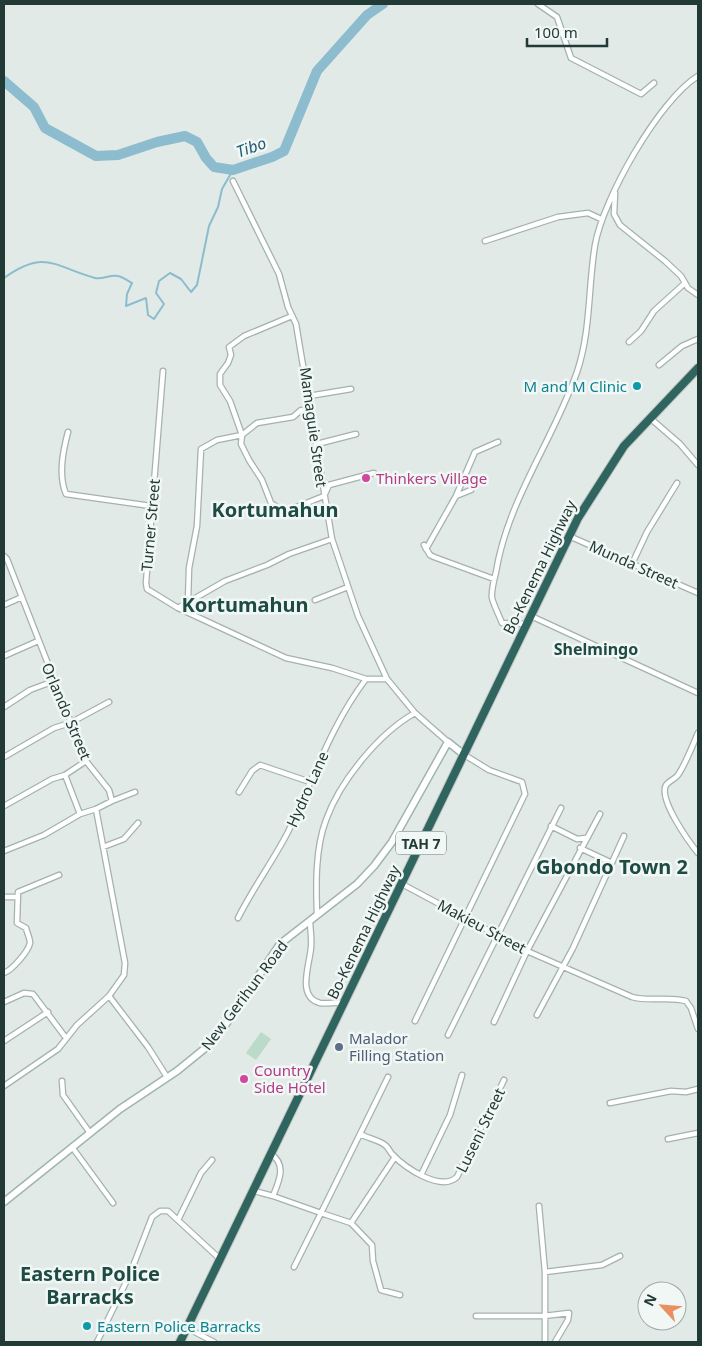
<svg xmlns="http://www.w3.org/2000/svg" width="702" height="1346" font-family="'Noto Sans',sans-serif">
  <rect width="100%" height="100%" fill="#e1eae7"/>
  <path fill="#bbdac7" d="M261 1032 271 1039 256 1060 246 1053Z"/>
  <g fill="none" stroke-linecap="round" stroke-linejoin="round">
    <path stroke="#8cbccd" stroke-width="2" d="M4 278C45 249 53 266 95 278 102 280 111 274 118 276 123 277 128 281 132 283L127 294 126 306 146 298 148 315 154 319 164 304 156 293 159 281 170 273 181 279 191 292 197 285 209 226 218 207 222 189 233 170"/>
    <path stroke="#8cbccd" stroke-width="10" d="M4 81 34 107 45 128 96 156 118 155 157 142 185 136 197 142 206 158 214 167 233 170 272 157 284 151 317 71 367 15 383 4"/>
    <g stroke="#a4b2ae" stroke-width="7">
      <path id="street" d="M538 4 557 17 571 58 641 94 654 83
        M233 181 279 274 288 307 296 324 332 539 358 616 387 679 415 713 448 742
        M615 193 614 214 620 225 665 261 681 276 688 288 698 295
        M485 241 558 217 588 213 601 219
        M292 316 244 336 229 347 231 355 228 363 220 374V385L230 401 242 435 241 444 249 460 262 480 271 503 284 512 324 496 329 485 374 473
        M629 342 641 331 654 311 685 283
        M659 365 682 346 698 339
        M163 371 146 583 147 589 178 608 286 658 332 668 366 679
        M309 396 351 389
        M650 418 680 444 698 465
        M68 432C63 451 58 475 66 494L151 506
        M317 444 356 434
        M456 496 475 452 498 442
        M569 536 698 593
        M424 545 430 555 434 557 494 579
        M426 549 456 496 471 490
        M4 556 7 559 86 761 109 790 112 801 96 809 125 963 124 975 109 996 77 1025 58 1049 4 1086
        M632 564 647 532 677 483
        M315 600 348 587
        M188 601 189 568 197 526 201 449 217 440 242 435 257 423 293 417 301 410 313 415
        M4 605 22 597
        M178 608 225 581 267 565 289 554 332 539
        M531 616 698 693
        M527 624 502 623C499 615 494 606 492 598 491 591 494 580 496 572 508 499 553 441 577 372 591 331 588 287 595 245 603 199 659 100 698 76
        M4 656 38 641
        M4 707 30 690 54 681
        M698 733C692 747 686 763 678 775 675 779 669 781 666 785 658 799 689 842 698 853
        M4 757 54 728 70 723 109 702
        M65 775 86 761
        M239 792 252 771 260 765 310 782
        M112 801 135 792
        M4 806 52 779 65 775 80 814
        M551 826 577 839 586 838
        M103 847 124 839 138 823
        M580 848 612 863
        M4 851 44 835 80 814 96 809
        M402 884 527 951 632 997C650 1002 668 996 686 1001L691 1008 698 1029
        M4 897H18
        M317 915C316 885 315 849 326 820 340 781 379 733 415 713
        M238 918C253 888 273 861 288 832 313 780 331 725 366 679H387
        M310 920C310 929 312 938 311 947 310 964 296 997 320 1003 327 1004 336 1002 344 1003
        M4 973C12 970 28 952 30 943 30 938 27 933 26 928L17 923 18 892 59 875
        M109 996 148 1047 167 1077
        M4 1002 24 993 33 994 66 1038
        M537 1015 573 948 624 836
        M415 1021 525 794 522 782 489 770 463 754
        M494 1022 527 951 600 814
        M448 1035 561 808
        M4 1041 48 1012
        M62 1081 63 1095 90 1133
        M610 1103 671 1091 686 1092 698 1089
        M360 1134 388 1077
        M668 1139 698 1133
        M72 1147 113 1203
        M271 1154C287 1165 279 1181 273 1196
        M421 1175 450 1115 462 1075
        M254 1191 273 1196 321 1213 360 1134C367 1138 379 1140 385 1145 388 1147 390 1152 392 1154 405 1168 441 1192 457 1177L504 1080
        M539 1206 545 1272
        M178 1220 201 1173 212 1160
        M351 1223 372 1245 373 1261 381 1290 400 1295
        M294 1267 321 1213 351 1223 395 1157
        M476 1316H544L569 1313 568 1320 555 1342
        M187 1328 214 1342
        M97 1342 130 1274 152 1217 160 1211H168L220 1259
        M545 1342V1272L602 1265 620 1256"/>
    </g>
    <g stroke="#a0b5b0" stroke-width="9">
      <path id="secondary" d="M4 1202 120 1109 177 1071 209 1045 224 1027 280 944 357 884 374 866 392 842 448 742 463 754"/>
    </g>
    <g stroke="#bdc4c3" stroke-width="10">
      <path id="highway" d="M180 1342 578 518 624 446 698 368"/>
    </g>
    <use href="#street" stroke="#fff" stroke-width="4.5"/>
    <use href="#secondary" stroke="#fff" stroke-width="6"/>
    <use href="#highway" stroke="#30645f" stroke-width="8"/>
  </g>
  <g fill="#0f9aa8" stroke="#f1f7f5" stroke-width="2">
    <circle cx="637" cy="386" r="5"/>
    <circle cx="87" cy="1326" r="5"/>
  </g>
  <g fill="#d1479c" stroke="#f1f7f5" stroke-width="2">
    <circle cx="366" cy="478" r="5"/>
    <circle cx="244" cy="1079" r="5"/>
  </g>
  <circle fill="#5c6f8a" stroke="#f1f7f5" stroke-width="2" cx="339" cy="1047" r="5"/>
  <g text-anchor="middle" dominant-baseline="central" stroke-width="5" stroke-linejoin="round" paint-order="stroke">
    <rect fill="#f1f7f5" stroke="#60736f" stroke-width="1" x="396" y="831.5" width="50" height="23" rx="4"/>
    <g font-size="14" font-weight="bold" fill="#223a36">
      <text x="421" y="843">TAH 7</text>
    </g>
    <g font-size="15" fill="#0d838f" stroke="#f1f7f5" text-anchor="end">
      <text x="627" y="386">M and M Clinic</text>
      <text x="97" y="1326" text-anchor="start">Eastern Police Barracks</text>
    </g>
    <g font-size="15" fill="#223a36" stroke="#f1f7f5">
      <text transform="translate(314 427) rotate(82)">Mamaguie Street</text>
      <text transform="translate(150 525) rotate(-85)">Turner Street</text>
      <text transform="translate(634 564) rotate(24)">Munda Street</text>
      <text transform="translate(539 567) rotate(-64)">Bo-Kenema Highway</text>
      <text transform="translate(67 711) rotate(67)">Orlando Street</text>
      <text transform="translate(307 789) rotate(-66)">Hydro Lane</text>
      <text transform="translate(482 926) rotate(28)">Makieu Street</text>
      <text transform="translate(363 932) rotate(-64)">Bo-Kenema Highway</text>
      <text transform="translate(244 995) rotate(-53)">New Gerihun Road</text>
      <text transform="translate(480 1130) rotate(-64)">Luseni Street</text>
    </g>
    <g font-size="15" fill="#b23c85" stroke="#f1f7f5" text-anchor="start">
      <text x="376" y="478">Thinkers Village</text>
      <text x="254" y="1070">Country<tspan x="254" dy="17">Side Hotel</tspan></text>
    </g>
    <g font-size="15" fill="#4e5e75" stroke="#f1f7f5" text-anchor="start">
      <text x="349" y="1038">Malador<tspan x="349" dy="17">Filling Station</tspan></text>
    </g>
    <g font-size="16" font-style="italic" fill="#205c72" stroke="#f1f7f5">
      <text transform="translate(251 147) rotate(-20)">Tibo</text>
    </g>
    <g font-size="16" font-weight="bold" fill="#1f4b45" stroke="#f1f7f5">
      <text x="596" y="649">Shelmingo</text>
    </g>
    <g font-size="20" font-weight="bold" fill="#1f4b45" stroke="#f1f7f5">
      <text x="275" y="509">Kortumahun</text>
      <text x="245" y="604">Kortumahun</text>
      <text x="612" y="866">Gbondo Town 2</text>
      <text x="90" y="1273">Eastern Police<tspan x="90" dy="23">Barracks</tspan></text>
    </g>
  </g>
  <rect width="702" height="1346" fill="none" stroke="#223a36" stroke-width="10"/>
  <g transform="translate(662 1306) rotate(296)"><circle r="24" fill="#f1f7f5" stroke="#9eaba9"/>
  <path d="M0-4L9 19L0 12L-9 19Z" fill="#e99060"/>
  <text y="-8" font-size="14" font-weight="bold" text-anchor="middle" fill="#223a36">N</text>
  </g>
  <path d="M527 38v8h80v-8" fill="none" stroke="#223a36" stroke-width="2.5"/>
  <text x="534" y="38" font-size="15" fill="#223a36" stroke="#f1f7f5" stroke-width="4" paint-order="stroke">100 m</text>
</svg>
